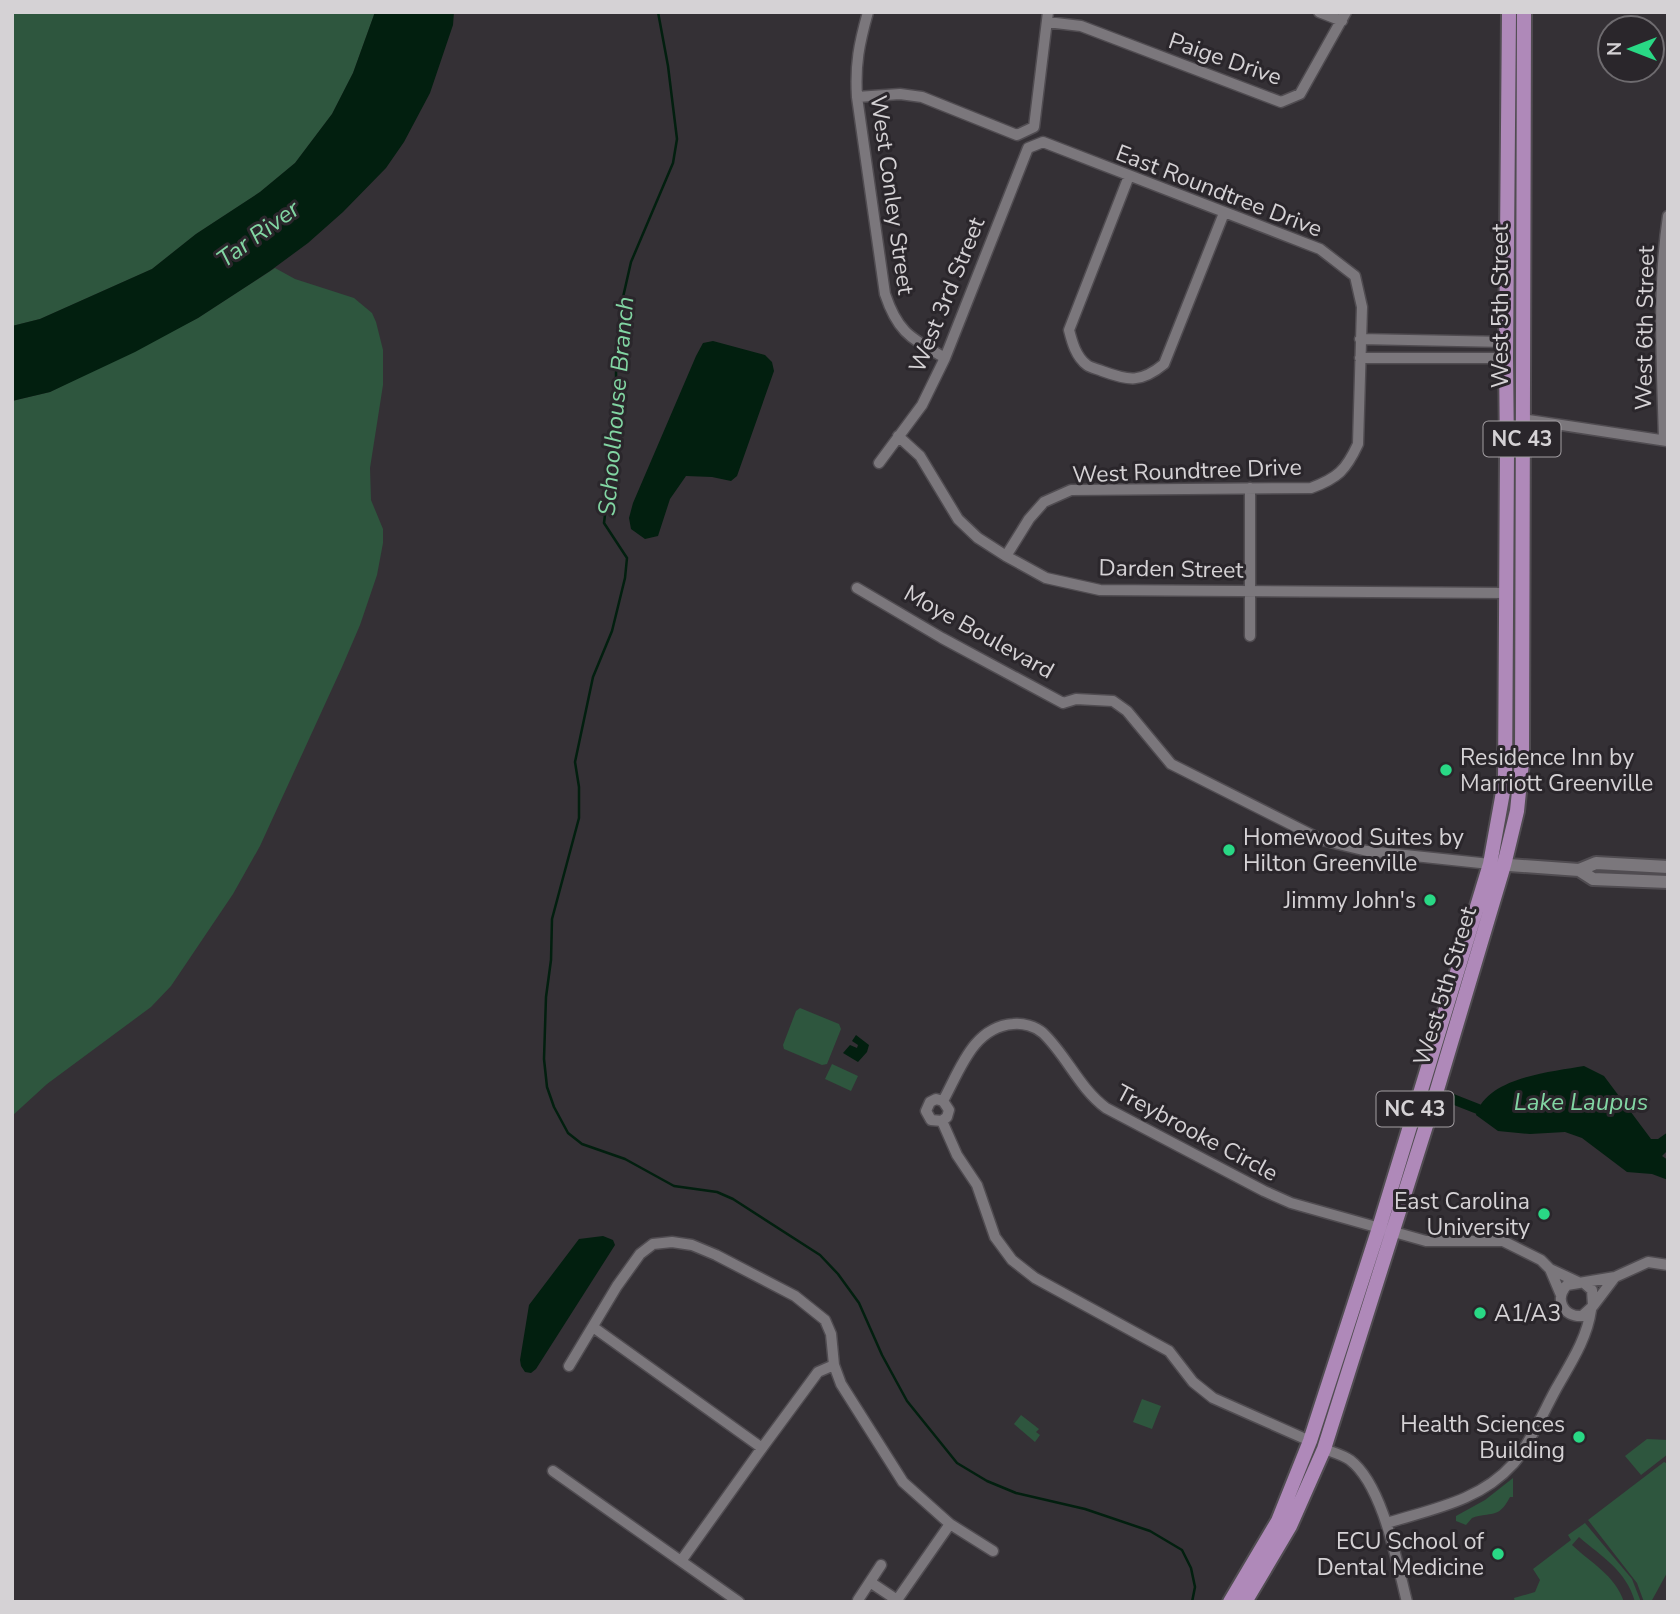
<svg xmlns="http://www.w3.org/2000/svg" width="1680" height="1614" font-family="'Nunito Sans',sans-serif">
  <rect width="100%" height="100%" fill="#343035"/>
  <path fill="#2e563e" d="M12 12H375L353 73 332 114 295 163 260 192 196 234 152 269 40 319 12 326Z
    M275 268 295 279 354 298 372 313 376 322 383 350V385L370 468 371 500 383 529V543L377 575 360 625 342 667 260 846 233 894 171 986 151 1007 47 1084 12 1116V401L50 392 198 318Z
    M800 1008 839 1024 841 1029 827 1064 822 1065 784 1049 783 1045 796 1011Z
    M832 1064 858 1076 851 1091 825 1079Z
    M1142 1399 1161 1406 1152 1429 1133 1422Z
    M1021 1415 1039 1429 1036 1432 1040 1435 1035 1442 1014 1424Z
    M1647 1439 1668 1440V1454L1641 1475 1625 1456Z
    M1664 1462 1668 1464V1571L1651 1602H1644L1637 1583 1588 1520Z
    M1513 1478V1497H1510C1498 1520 1491 1511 1472 1518L1466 1525 1456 1521V1516L1485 1500Z
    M1585 1523 1632 1579 1641 1602H1635C1626 1570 1602 1557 1579 1537L1572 1545C1591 1563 1615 1575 1624 1602H1515L1514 1598 1535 1592 1540 1580 1533 1569 1571 1540 1568 1535Z"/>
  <path fill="#021f0f" d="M375 12H454L453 25 430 93 404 142 386 168 343 212 308 243 270 271 198 318 135 352 50 392 12 401V326L40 319 152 269 196 234 260 192 295 163 332 114 353 73Z
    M713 341 765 355 772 362 774 371 737 476 731 481 712 477 686 476 670 499 658 536 645 539 631 529 629 518 633 503 696 356 703 343Z
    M856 1035 869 1045 867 1052 858 1062 843 1053 850 1045 857 1048 858 1045 852 1041Z
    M1584 1066 1604 1076 1651 1139H1658L1668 1132V1150L1662 1156 1668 1160V1180L1652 1174 1627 1172 1582 1138 1565 1132 1530 1134 1498 1131 1476 1115C1487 1077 1551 1072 1584 1066Z
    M603 1236 613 1240 615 1245 536 1369 531 1373 525 1372 521 1366 520 1360 529 1305 579 1239Z"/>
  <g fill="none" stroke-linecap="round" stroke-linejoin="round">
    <path stroke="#021f0f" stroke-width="2.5" d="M658 12 668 66 677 139 673 163 631 262 621 306 616 373 617 418 604 523 627 558 625 578 612 631 593 677 575 762 579 787V818L552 919 551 960 546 997 544 1059 547 1087 554 1107 568 1133 582 1144 625 1159 674 1186 717 1192 733 1199 820 1255 838 1274 859 1303 882 1355 907 1401 957 1463 987 1481 1016 1493 1085 1509 1150 1531 1182 1550 1191 1568 1195 1587 1192 1602"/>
    <path stroke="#021f0f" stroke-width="10" d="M1450 1098 1478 1109"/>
    <g stroke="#504c51" stroke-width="13">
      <path id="minor" d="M868 12C859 44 855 64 857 97L885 294C898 333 911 338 945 358
        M1319 12 1342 21
        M1047 22 1081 26 1281 102 1300 94 1346 12
        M857 97 900 94 922 97 1017 135 1034 127 1048 12
        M1129 176 1069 330C1072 342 1076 357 1087 365 1091 368 1098 369 1102 371 1129 381 1141 383 1164 364L1224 213
        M1360 339 1506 342
        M1360 358H1506
        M1522 419 1667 441
        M898 436 920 456 958 519 978 538 1006 556 1046 578 1100 590 1505 593
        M1664 440C1662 365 1657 291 1668 216
        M879 463 922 405 945 358 1028 148 1043 142 1320 249 1355 276 1362 307 1358 444C1346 470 1338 478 1311 488L1071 490 1044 502 1029 519 1006 556
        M857 588 942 638 1063 703 1076 699 1113 701 1127 711 1171 764 1322 840 1367 851 1490 864
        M1250 636V488
        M943 1101C960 1070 973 1027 1013 1024 1023 1023 1035 1026 1043 1033 1067 1056 1079 1088 1106 1108L1264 1191 1291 1203 1426 1241H1503L1541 1260 1550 1269 1578 1282
        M942 1121 957 1155 977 1185 995 1237 1012 1260 1035 1278 1169 1351 1193 1382 1213 1398 1310 1441
        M942 1121 931 1120 926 1111 930 1102 936 1099 943 1101
        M942 1121 947 1117 949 1110 943 1101
        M1550 1269 1561 1295
        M1584 1283 1592 1290 1593 1306 1582 1316C1563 1317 1554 1299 1567 1285L1615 1277 1648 1262 1668 1265
        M1593 1306 1615 1277
        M593 1327 762 1448 818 1372 834 1365
        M569 1366 617 1286 640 1254 653 1244 672 1242 692 1245 716 1255 795 1296 825 1320 831 1334 834 1365 841 1384 903 1482 950 1524
        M1324 1449C1332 1452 1343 1455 1350 1460 1383 1485 1397 1563 1407 1602
        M553 1471 739 1602
        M1387 1523C1432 1509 1480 1501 1513 1464 1527 1449 1545 1409 1556 1389 1570 1364 1587 1339 1591 1310
        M681 1561 762 1448
        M870 1582 897 1600 896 1602
        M858 1600 881 1565
        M899 1602 897 1600 950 1524 993 1551"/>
    </g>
    <g stroke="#504c51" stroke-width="16">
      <path id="tertiary" d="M1495 864 1579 870 1596 863 1668 867
        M1579 870 1593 879 1668 882"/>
    </g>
    <g stroke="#504c51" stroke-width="18">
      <path id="primary" d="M1230 1602 1278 1521 1310 1441 1379 1228 1490 864 1505 781 1507 453 1506 358 1509 12
        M1245 1602 1290 1526 1324 1449 1431 1110 1504 865 1517 811 1522 762 1524 12"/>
    </g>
    <use href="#minor" stroke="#7b777c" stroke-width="10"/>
    <use href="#tertiary" stroke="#7b777c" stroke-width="12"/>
    <use href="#primary" stroke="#af89b9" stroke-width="14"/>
  </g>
  <g fill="#29d885" stroke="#2a262b" stroke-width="2.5">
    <circle cx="1446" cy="770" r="7"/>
    <circle cx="1229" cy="850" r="7"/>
    <circle cx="1430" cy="900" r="7"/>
    <circle cx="1544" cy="1214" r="7"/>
    <circle cx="1480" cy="1313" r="7"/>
    <circle cx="1579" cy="1437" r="7"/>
    <circle cx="1498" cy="1554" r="7"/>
  </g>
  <g text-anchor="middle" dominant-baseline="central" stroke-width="6" stroke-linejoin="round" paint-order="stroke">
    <g fill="#2a262b" stroke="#a29ea2" stroke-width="2">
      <rect x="1483.5" y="421.5" width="77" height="35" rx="5"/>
      <rect x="1376.5" y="1091.5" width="77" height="35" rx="5"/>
    </g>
    <g font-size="21" font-weight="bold" fill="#d5d2d5">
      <text x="1522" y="439">NC 43</text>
      <text x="1415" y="1109">NC 43</text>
    </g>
    <g font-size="23" fill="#d5d2d5" stroke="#2a262b">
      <text transform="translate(1225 59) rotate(19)">Paige Drive</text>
      <text transform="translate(1219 191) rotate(21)">East Roundtree Drive</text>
      <text transform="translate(892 195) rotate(82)">West Conley Street</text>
      <text transform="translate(947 295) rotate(-68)">West 3rd Street</text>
      <text transform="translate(1500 306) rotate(-90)">West 5th Street</text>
      <text transform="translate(1645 328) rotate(-89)">West 6th Street</text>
      <text transform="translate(1187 471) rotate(-2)">West Roundtree Drive</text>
      <text transform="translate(1171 569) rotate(1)">Darden Street</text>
      <text transform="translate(979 632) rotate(29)">Moye Boulevard</text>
      <text transform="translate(1445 986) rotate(-73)">West 5th Street</text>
      <text transform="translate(1197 1133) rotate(28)">Treybrooke Circle</text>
    </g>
    <g font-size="23" fill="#d5d2d5" stroke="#2a262b" text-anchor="end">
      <text x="1460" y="757" text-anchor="start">Residence Inn by<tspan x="1460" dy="26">Marriott Greenville</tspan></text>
      <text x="1243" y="837" text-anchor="start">Homewood Suites by<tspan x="1243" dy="26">Hilton Greenville</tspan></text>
      <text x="1416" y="900">Jimmy John's</text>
      <text x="1530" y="1201">East Carolina<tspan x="1530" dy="26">University</tspan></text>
      <text x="1494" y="1313" text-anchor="start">A1/A3</text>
      <text x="1565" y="1424">Health Sciences<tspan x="1565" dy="26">Building</tspan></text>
      <text x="1484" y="1541">ECU School of<tspan x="1484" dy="26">Dental Medicine</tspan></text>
    </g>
    <g font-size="24" font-style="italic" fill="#82d6a3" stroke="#2a262b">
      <text transform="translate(258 234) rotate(-36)">Tar River</text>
      <text transform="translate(616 406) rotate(-85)">Schoolhouse Branch</text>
      <text x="1581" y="1102">Lake Laupus</text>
    </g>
  </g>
  <rect width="1680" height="1614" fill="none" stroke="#d5d2d5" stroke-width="28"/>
  <g transform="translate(1631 49) rotate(270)"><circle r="33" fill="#2a262b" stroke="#6e6b6f" stroke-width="2"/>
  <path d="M0-5L12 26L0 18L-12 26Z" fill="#29d885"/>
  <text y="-10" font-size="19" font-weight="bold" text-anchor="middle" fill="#d5d2d5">N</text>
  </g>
</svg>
